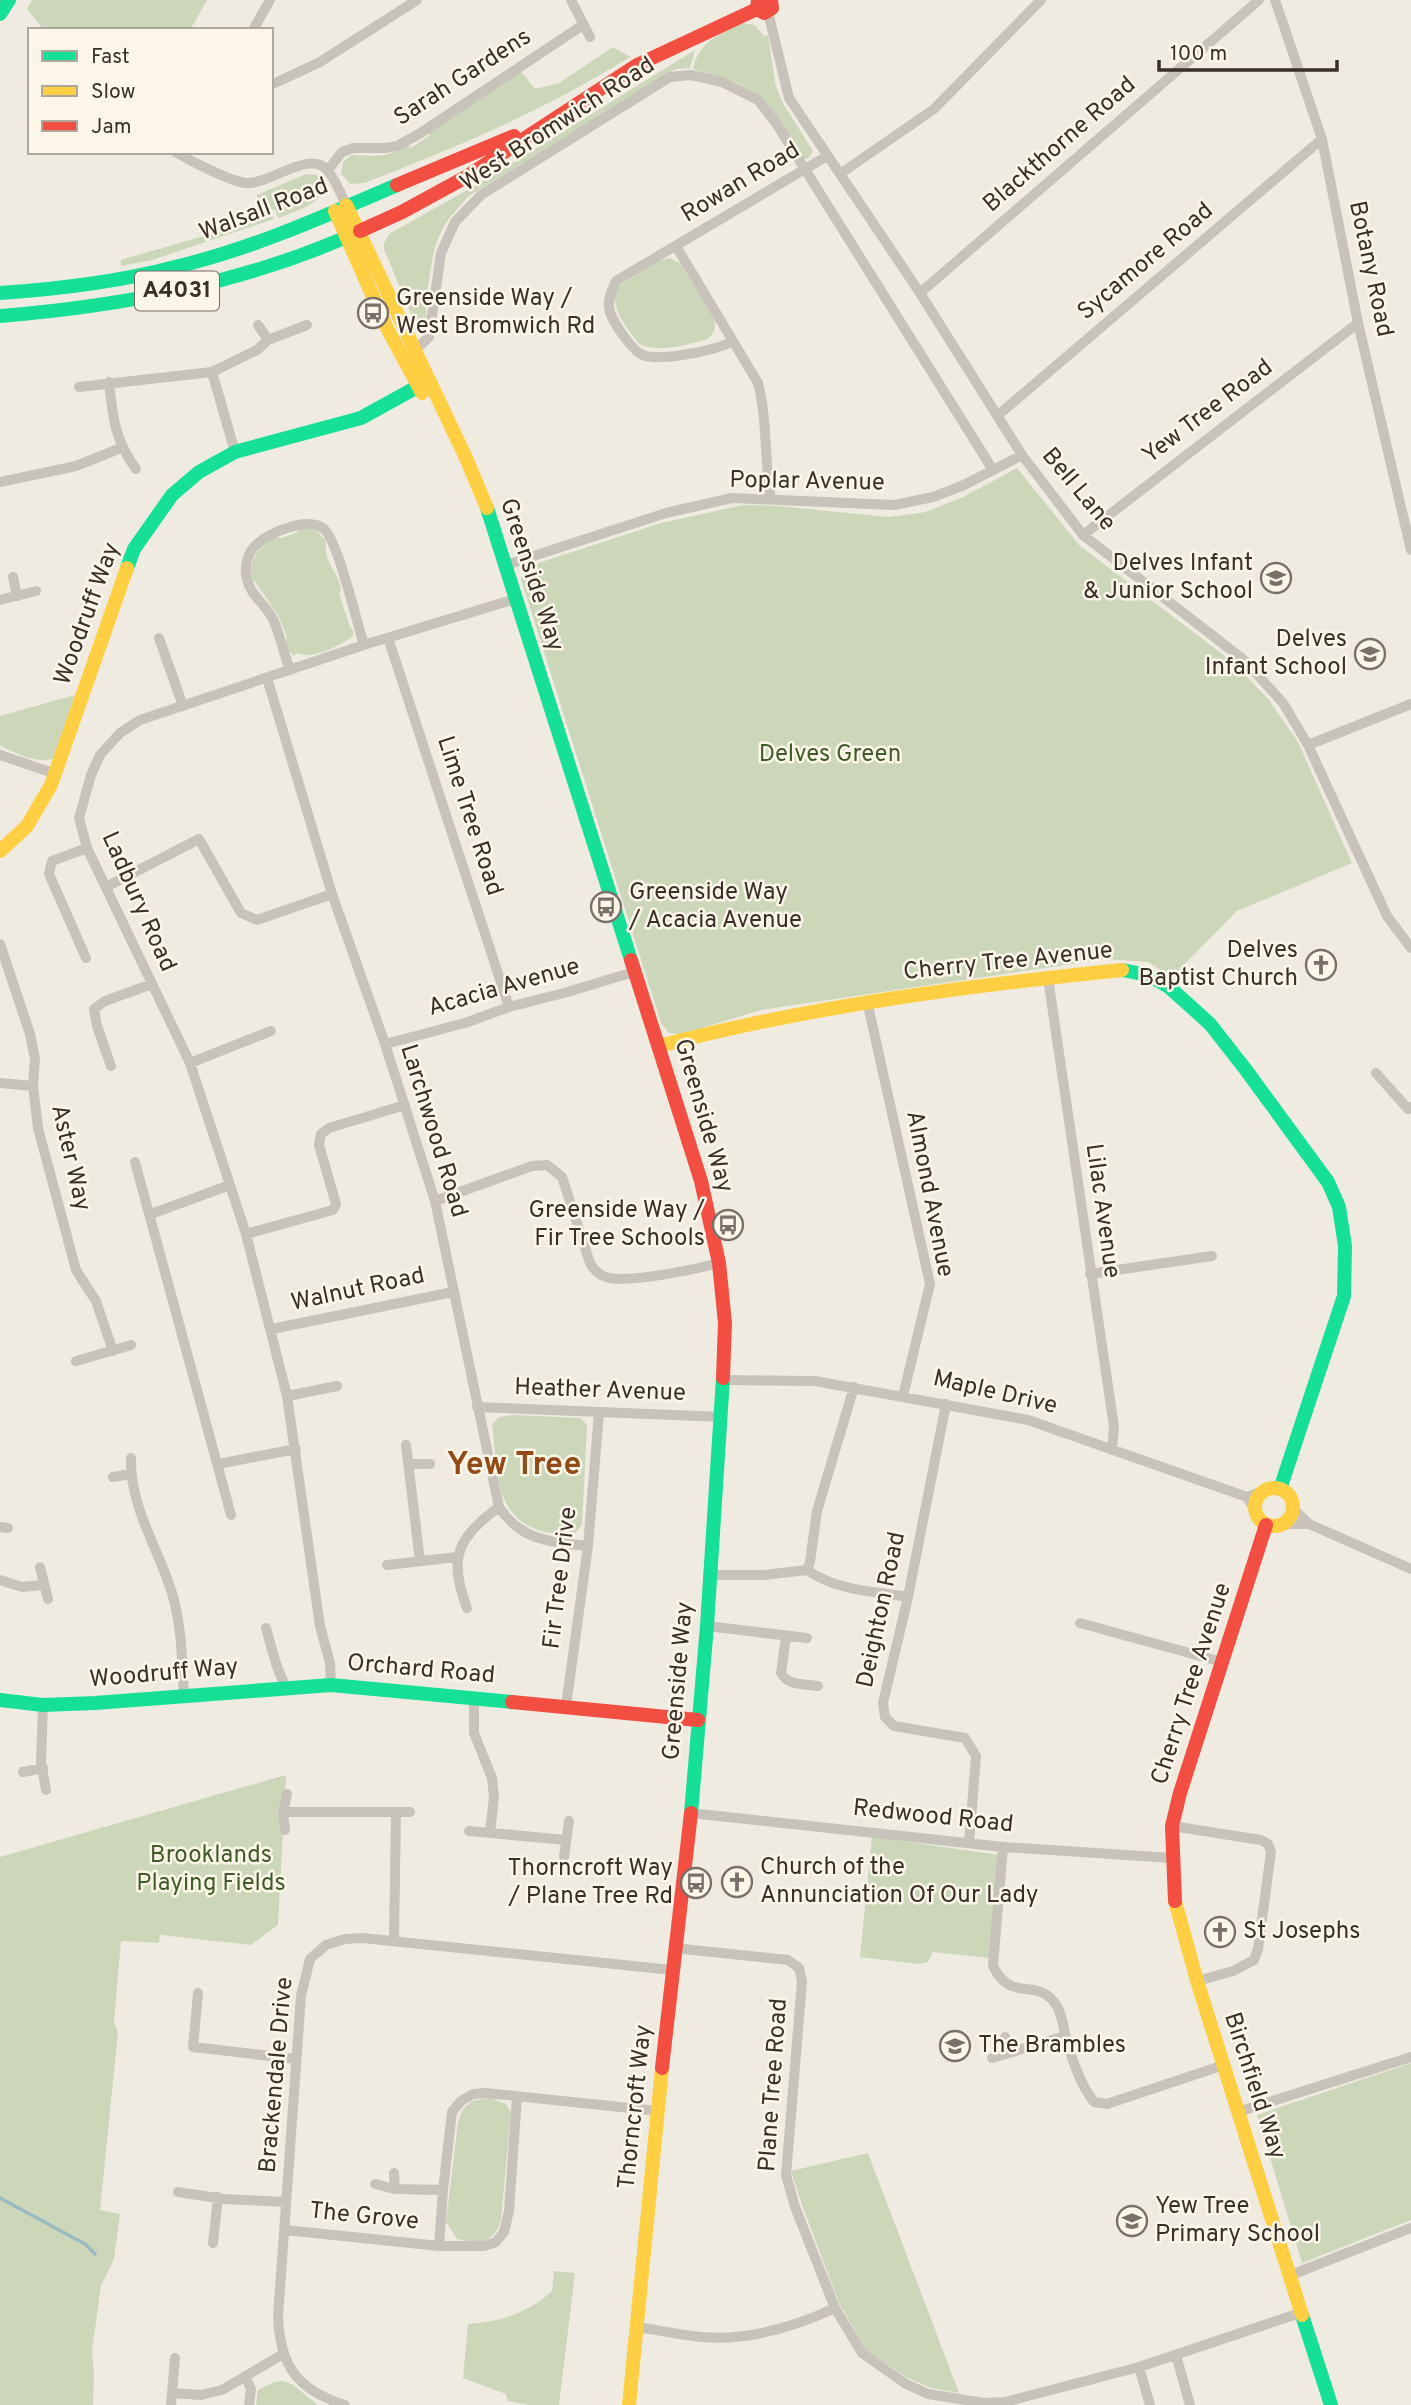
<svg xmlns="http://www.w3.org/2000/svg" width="1411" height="2405" font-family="Overpass,sans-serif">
  <rect width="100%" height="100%" fill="#efebe1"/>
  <path fill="#ccd7ba" d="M32 0H207L190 30H44L27 9Z
    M741 23 755 25 764 36 768 35 776 87 784 105 813 151 809 158 803 159 755 94 737 83 693 69C699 41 717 37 741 23Z
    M613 47 630 57C543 111 460 146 364 183L350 184 341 174 343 162 352 155C375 156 388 158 408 145L411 148 429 136 428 133 520 70 535 89 559 83Z
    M695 50 690 68 676 69 669 73 469 196C461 205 451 215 444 226 431 249 430 276 426 302 425 312 429 326 423 334L419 333 384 249V243L389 234 485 180Z
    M306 174 317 175C339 200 295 211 278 218L276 211 257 201V195Z
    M256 207 272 215 274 219 152 260 121 266V260L235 227 250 217Z
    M670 258 680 263 714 318C717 327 714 335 706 340 684 345 661 353 639 344 628 328 608 308 617 287L659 261Z
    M1017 468 1079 545 1234 663 1269 700 1298 742 1352 863 1237 911 1172 977 1148 962 1106 959 761 1010 682 1034 669 1033 661 1023 521 579 529 566 661 523 743 505 778 506 889 517 926 512 965 496Z
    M300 528 315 529 326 541C324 567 339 570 341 590L339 594 350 627 353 630V636C339 646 314 660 296 653L294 656 288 650 285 643 287 637 278 615 256 583 251 579C249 559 259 545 277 537L281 538 298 532Z
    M75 695 54 758C40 765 13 753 0 745V716Z
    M513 1415 581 1418 587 1425 582 1525 575 1533C546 1537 514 1527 503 1496 496 1479 495 1445 492 1425L499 1417Z
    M286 1775 278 1925 251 1945 160 1935 159 1943 121 1941 114 2022 118 2032 100 2210 120 2214 114 2259 101 2286 92 2350 94 2375 93 2405H0V1857Z
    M872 1837 1000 1855 989 1958 933 1952 928 1962 919 1964 860 1957Z
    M1411 2063V2220L1302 2263 1257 2115Z
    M490 2098 506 2104 511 2112 501 2219C495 2244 478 2244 457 2239L446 2222 458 2122 462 2110 472 2101Z
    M868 2153 959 2393 931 2388 906 2377 866 2350 839 2303 802 2205 791 2171Z
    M554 2271 575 2273 559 2405H529L508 2401 506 2394 463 2378 468 2324C500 2322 528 2313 552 2291Z
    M283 2381 292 2384 318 2405H256L258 2390 274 2382Z"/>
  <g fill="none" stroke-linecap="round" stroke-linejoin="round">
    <path stroke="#9bbbc2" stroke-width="3.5" d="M0 2198 85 2244 95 2254"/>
    <path stroke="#c8c3ba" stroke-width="10" d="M571 0 590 37
      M1275 0 1322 139 1358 323 1411 550
      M768 12 789 98 920 293 1022 455 1083 535 1244 660 1283 703 1308 745 1387 916 1411 948
      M253 30 270 0
      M271 85 320 62 417 0
      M175 152C191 161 229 181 246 183 270 185 310 148 328 171 336 181 341 194 346 205
      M328 170 342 152 353 148H385L397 146 419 134 583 25
      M840 174 934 109 1041 0
      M676 246 758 383C768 422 764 461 771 499
      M920 293 1259 0
      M258 325 268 340
      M733 341C718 350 659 362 643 355 632 351 610 319 609 307 608 298 612 290 616 281L827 156
      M414 351 429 337 441 253 455 222 481 195 670 77 691 75 722 82 758 100 776 123 993 470
      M212 372 235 452
      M109 382C113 418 114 438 136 469
      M79 387 212 372 257 350 268 340 307 325
      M997 416 1322 139
      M0 482 76 466 121 448
      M1083 535 1358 323
      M506 565 666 513 732 498 894 505 933 497 964 485 1022 455
      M13 577 17 596
      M0 600 36 591
      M159 638 183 706
      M388 638 509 1007
      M290 670C284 654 280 635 273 619 266 605 250 595 247 579 244 568 247 553 256 545 269 532 309 516 324 529 338 541 357 623 364 645
      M267 678 332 894 385 1044 435 1201 499 1507C521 1541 551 1542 588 1546
      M1308 745 1411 704
      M0 755 56 774
      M106 887 199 839 241 913 257 920 332 894
      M0 944 30 1034 35 1059 33 1086 38 1128 76 1270 96 1301 113 1351
      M86 958 49 874 52 861 87 848
      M1048 978 1114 1427 1112 1450
      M867 1001 930 1284 903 1396
      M385 1044 465 1023 509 1007 564 993 634 972
      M190 1063 271 1031
      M111 1066 97 1026 94 1009 105 1001 152 984
      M1376 1073 1408 1109 1411 1107
      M0 1083 33 1086
      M135 1162 231 1515
      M435 1201 532 1166 547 1165 562 1177 590 1263C594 1270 598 1275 606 1277 627 1284 696 1269 719 1263
      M151 1214 230 1185
      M246 1234 333 1210 336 1204 319 1145 321 1134 329 1128 405 1105
      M1090 1274 1212 1256
      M272 1329 453 1292
      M76 1361 131 1345
      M723 1380 815 1381 1028 1420 1247 1497 1254 1509
      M287 1396 337 1386
      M946 1404 908 1597 883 1703 885 1717 894 1726 965 1738 976 1756 969 1843
      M477 1407 722 1417
      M406 1445 420 1561
      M131 1458C130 1508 158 1547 172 1593 182 1627 182 1661 184 1696
      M218 1464 296 1449
      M409 1464H430
      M113 1477 131 1474
      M1247 1497 1263 1491
      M1293 1509 1309 1524 1411 1569
      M1284 1524H1309
      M0 1527 8 1528
      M387 1565 457 1557
      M40 1567 48 1599
      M807 1570 810 1562 817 1511 854 1387
      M711 1575H764L807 1570C837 1591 872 1591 908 1597
      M0 1580 22 1587 44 1585
      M467 1608C448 1558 457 1538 499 1507
      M1080 1623 1222 1662
      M707 1626 807 1638
      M266 1628 276 1664 285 1686
      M786 1637 781 1673C788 1686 804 1684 818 1686
      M331 1685 330 1663 320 1626 287 1396 246 1234 190 1063 87 848 79 818 91 775 100 755 120 733 140 720 364 645 515 599
      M474 1697V1733L492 1778 494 1797 490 1833
      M43 1705 41 1762 46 1790
      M566 1706 588 1546 599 1413
      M23 1772 43 1768
      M283 1812H410
      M690 1813 1003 1847 1172 1858
      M1172 1826 1261 1840 1268 1844 1271 1852 1258 1949 1254 1960 1233 1971 1197 1981
      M285 1830 283 1812 287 1794
      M469 1831 566 1840
      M1003 1847 993 1966C1011 2003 1036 1978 1054 2002 1062 2011 1063 2026 1066 2038 1072 2060 1080 2084 1094 2102L1107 2104 1224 2065
      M564 1857 569 1821
      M394 1940 396 1812
      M674 1948 788 1960 799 1968 802 1981 786 2175 795 2207 835 2308 862 2353 906 2384 928 2394 984 2403 1005 2402 1139 2367 1303 2312
      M198 1993 193 2047 296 2059
      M1005 2037 1012 2052
      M992 2058 1065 2036
      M1238 2112 1411 2057
      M394 2173 395 2189
      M375 2184 395 2189 443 2190
      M178 2192 224 2199 286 2202
      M285 2230 439 2246H484L496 2242 504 2232 509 2211 517 2097
      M213 2243 218 2197
      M439 2246 443 2190 452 2112 461 2101 473 2094 486 2093 658 2111
      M1291 2275 1411 2228
      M637 2327C659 2330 680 2335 702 2337 747 2341 794 2327 835 2308
      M1176 2355 1190 2405
      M1139 2367 1150 2405
      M245 2376 251 2389 249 2405
      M173 2393 201 2395 222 2390 283 2354
      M171 2405 175 2358
      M345 2405C297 2390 280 2366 278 2316L301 1996 310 1959 326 1945 345 1939 362 1938 672 1970"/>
    <path stroke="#16e098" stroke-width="14" d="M0 14 9 0
      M0 293C59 289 118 282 175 267 252 249 325 216 397 185
      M0 316C123 306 246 283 360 231
      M487 508 631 960
      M127 568 134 549 172 495 199 472 235 452 361 418 428 381
      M1122 970 1148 975 1169 987 1210 1024 1246 1070 1328 1182 1339 1207 1345 1246 1344 1296 1280 1489
      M0 1700 43 1705 95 1703 331 1685 512 1702
      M691 1813 707 1626 723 1378
      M1302 2315 1331 2405"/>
    <path stroke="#ffcf43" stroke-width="14" d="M346 205 466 458 487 508
      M335 211 387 328 422 393
      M0 851 27 826 51 785 127 568
      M659 1046C811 1006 966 986 1122 970
      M1255 1507a19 19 0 1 1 38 0a19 19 0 1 1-38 0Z
      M1175 1901 1197 1981 1302 2315
      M629 2405 662 2068"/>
    <path stroke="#f24e42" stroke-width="14" d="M758 0 757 9 764 13 772 8 771 0
      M397 185 514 136
      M360 231 402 212 466 177 637 65 757 9
      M631 960 701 1181 719 1263 725 1323 723 1378
      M512 1702 698 1720
      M1175 1901 1172 1826 1180 1793 1266 1525
      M662 2068 691 1813"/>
  </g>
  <defs>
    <g id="bus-ring" transform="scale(1.575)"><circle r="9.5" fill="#fcf6e9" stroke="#797169" stroke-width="1.5"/><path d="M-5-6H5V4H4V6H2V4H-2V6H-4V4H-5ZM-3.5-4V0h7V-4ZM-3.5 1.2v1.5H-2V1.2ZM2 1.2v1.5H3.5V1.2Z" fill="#797169"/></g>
    <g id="school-ring" transform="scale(1.575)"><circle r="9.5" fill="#fcf6e9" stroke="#797169" stroke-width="1.5"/><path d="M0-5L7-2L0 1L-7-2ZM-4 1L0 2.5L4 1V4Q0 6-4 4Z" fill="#797169"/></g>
    <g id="church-ring" transform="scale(1.575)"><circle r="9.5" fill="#fcf6e9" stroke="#797169" stroke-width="1.5"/><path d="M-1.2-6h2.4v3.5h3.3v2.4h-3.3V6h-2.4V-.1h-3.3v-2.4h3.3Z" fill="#797169"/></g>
  </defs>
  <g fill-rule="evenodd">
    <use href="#bus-ring" x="373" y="313"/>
    <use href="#school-ring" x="1276" y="578"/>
    <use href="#school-ring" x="1370" y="654"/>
    <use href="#bus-ring" x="606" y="907"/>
    <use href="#church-ring" x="1321" y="965"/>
    <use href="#bus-ring" x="728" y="1225"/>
    <use href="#church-ring" x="737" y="1882"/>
    <use href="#bus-ring" x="696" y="1883"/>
    <use href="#church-ring" x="1220" y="1932"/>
    <use href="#school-ring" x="955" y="2046"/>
    <use href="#school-ring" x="1132" y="2221"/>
  </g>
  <g text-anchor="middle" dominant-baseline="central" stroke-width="5" stroke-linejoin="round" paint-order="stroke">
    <rect fill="#fcf6e9" stroke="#746b62" stroke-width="2" x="135" y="271.5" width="84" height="39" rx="5"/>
    <g font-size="23" font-weight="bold" fill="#3a3028">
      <text x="177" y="291">A4031</text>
    </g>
    <g font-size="24" fill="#3a3028" stroke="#fcf6e9">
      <text transform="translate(463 78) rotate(-33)">Sarah Gardens</text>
      <text transform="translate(558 125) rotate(-33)">West Bromwich Road</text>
      <text transform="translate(1060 145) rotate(-41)">Blackthorne Road</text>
      <text transform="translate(741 183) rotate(-31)">Rowan Road</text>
      <text transform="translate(264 210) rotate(-21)">Walsall Road</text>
      <text transform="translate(1146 262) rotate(-40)">Sycamore Road</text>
      <text transform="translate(1370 269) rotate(78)">Botany Road</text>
      <text transform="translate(1208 412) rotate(-37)">Yew Tree Road</text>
      <text transform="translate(807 482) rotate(1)">Poplar Avenue</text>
      <text transform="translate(1078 490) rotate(50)">Bell Lane</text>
      <text transform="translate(531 575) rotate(72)">Greenside Way</text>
      <text transform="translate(88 614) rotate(-70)">Woodruff Way</text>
      <text transform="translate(469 816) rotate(72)">Lime Tree Road</text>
      <text transform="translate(138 902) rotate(66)">Ladbury Road</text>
      <text transform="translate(1008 962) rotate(-6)">Cherry Tree Avenue</text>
      <text transform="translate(504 988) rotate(-16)">Acacia Avenue</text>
      <text transform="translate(703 1116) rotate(74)">Greenside Way</text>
      <text transform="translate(433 1131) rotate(73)">Larchwood Road</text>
      <text transform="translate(70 1158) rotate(77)">Aster Way</text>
      <text transform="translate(929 1194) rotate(79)">Almond Avenue</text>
      <text transform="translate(1102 1211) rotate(82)">Lilac Avenue</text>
      <text transform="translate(358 1290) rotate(-12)">Walnut Road</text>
      <text transform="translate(600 1391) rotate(2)">Heather Avenue</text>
      <text transform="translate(995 1393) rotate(13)">Maple Drive</text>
      <text transform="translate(561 1578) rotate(-83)">Fir Tree Drive</text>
      <text transform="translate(882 1610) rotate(-78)">Deighton Road</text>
      <text transform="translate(421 1670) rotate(5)">Orchard Road</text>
      <text transform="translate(164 1674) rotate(-5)">Woodruff Way</text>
      <text transform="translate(679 1681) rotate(-85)">Greenside Way</text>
      <text transform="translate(1192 1684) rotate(-72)">Cherry Tree Avenue</text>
      <text transform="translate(933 1817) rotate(6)">Redwood Road</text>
      <text transform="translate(277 2075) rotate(-85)">Brackendale Drive</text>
      <text transform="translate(774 2085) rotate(-86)">Plane Tree Road</text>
      <text transform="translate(1254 2086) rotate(72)">Birchfield Way</text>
      <text transform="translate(636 2107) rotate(-84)">Thorncroft Way</text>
      <text transform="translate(364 2217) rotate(6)">The Grove</text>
    </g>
    <g font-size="24" fill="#3a3028" stroke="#fcf6e9" text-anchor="start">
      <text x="396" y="299">Greenside Way /<tspan x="396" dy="28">West Bromwich Rd</tspan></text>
      <text x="1253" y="564" text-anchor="end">Delves Infant<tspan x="1253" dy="28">&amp; Junior School</tspan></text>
      <text x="1347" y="640" text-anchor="end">Delves<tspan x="1347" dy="28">Infant School</tspan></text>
      <text x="629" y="893">Greenside Way<tspan x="629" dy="28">/ Acacia Avenue</tspan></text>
      <text x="1298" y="951" text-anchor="end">Delves<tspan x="1298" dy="28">Baptist Church</tspan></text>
      <text x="705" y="1211" text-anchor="end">Greenside Way /<tspan x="705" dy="28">Fir Tree Schools</tspan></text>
      <text x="760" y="1868">Church of the<tspan x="760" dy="28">Annunciation Of Our Lady</tspan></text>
      <text x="673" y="1869" text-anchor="end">Thorncroft Way<tspan x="673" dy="28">/ Plane Tree Rd</tspan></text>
      <text x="1243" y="1932">St Josephs</text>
      <text x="978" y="2046">The Brambles</text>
      <text x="1155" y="2207">Yew Tree<tspan x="1155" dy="28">Primary School</tspan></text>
    </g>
    <g font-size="24" fill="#3f5b28" stroke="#fcf6e9">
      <text x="830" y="755">Delves Green</text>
      <text x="211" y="1856">Brooklands<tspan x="211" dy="28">Playing Fields</tspan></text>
    </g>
    <g font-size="32" font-weight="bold" fill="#924a17" stroke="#fcf6e9">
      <text x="514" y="1466">Yew Tree</text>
    </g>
  </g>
  <rect x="28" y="28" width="245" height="126" fill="#fcf6e9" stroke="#aea79c" stroke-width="2"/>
  <rect x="42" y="51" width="35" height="10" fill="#16e098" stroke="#aea79c" stroke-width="2"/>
  <text x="91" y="63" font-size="21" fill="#3a3028">Fast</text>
  <rect x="42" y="86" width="35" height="10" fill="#ffcf43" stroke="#aea79c" stroke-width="2"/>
  <text x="91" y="98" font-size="21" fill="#3a3028">Slow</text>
  <rect x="42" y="121" width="35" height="10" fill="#f24e42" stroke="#aea79c" stroke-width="2"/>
  <text x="91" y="133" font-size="21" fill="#3a3028">Jam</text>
  <path d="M1159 60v10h178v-10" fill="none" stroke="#3a3028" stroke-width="3.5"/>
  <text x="1170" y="60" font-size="21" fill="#3a3028" stroke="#fcf6e9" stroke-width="5" paint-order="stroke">100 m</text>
</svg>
